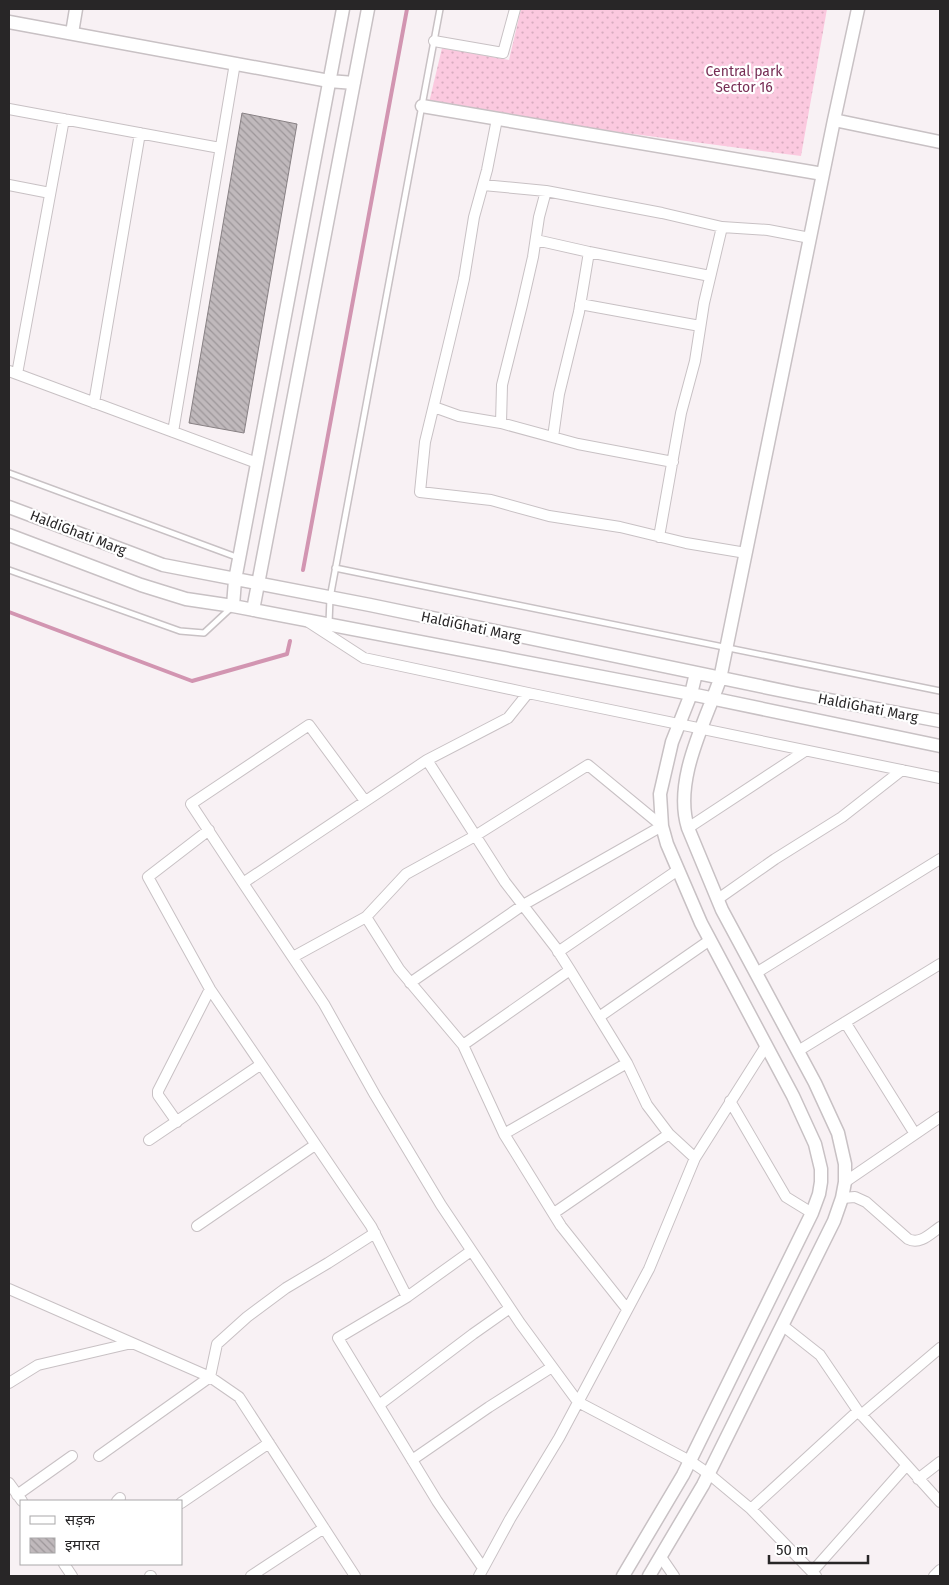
<svg xmlns="http://www.w3.org/2000/svg" width="949" height="1585" font-family="'Fira Sans','Noto Sans Devanagari',sans-serif">
  <defs>
    <pattern id="grass-dots" width="8" height="8" patternUnits="userSpaceOnUse" patternTransform="scale(1.25)"><rect width="8" height="8" fill="#fbc9df"/><path d="M2 2h.1M6 6h.1" fill="none" stroke="#d7acbf" stroke-width="1.8" stroke-linecap="round"/></pattern>
    <pattern id="building-back-hatch" width="6" height="6" patternUnits="userSpaceOnUse" patternTransform="scale(1.25)"><rect width="6" height="6" fill="#c0b9bc"/><path d="M-1 5l2 2M0 0l6 6M5-1l2 2" fill="none" stroke="#9c9699"/></pattern>
  </defs>
  <rect width="100%" height="100%" fill="#f8f1f4"/>
  <path fill="url(#grass-dots)" d="M521 9H827L801 156 428 107 442 48 509 60Z"/>
  <g fill="none" stroke-linecap="round" stroke-linejoin="round">
    <path stroke="#d295b1" stroke-width="4" d="M303 570 407 9
      M9 612 192 681 287 654 290 641"/>
  </g>
  <path fill="url(#building-back-hatch)" stroke="#888184" d="M242 113 297 124 244 433 189 423Z"/>
  <g fill="none" stroke-linecap="round" stroke-linejoin="round">
    <g stroke="#c8c1c4" stroke-width="8">
      <path id="service" d="M9 473 239 558
        M335 568 940 691
        M9 570 180 631 204 633 232 607
        M329 623 330 598 440 9"/>
    </g>
    <g stroke="#c8c1c4" stroke-width="12">
      <path id="minor" d="M434 41 503 53 515 9
        M9 109 220 148
        M497 119 487 170 474 217 464 279 453 326 425 442 420 492 491 500 549 516 620 527 686 543 746 553
        M9 185 50 193
        M483 185 546 191 662 213 722 227 768 230 810 238
        M536 240 589 252 710 276
        M580 304 700 326
        M9 371 257 463
        M17 374 64 119
        M94 403 140 133
        M434 407 459 416 501 423 578 444 673 462
        M501 423 502 385 522 305 533 257 539 217 546 191
        M173 432 235 63
        M553 437 559 394 579 312 589 252
        M659 537 681 413 695 361 704 303 722 227
        M307 621 364 658 528 693 940 778
        M528 693 508 718 427 760 243 883 324 1004 375 1095 441 1205 520 1323 578 1402 690 1461 709 1474 751 1509 816 1576
        M427 760 505 882 556 948 570 970 627 1063 647 1105 669 1134 695 1158 649 1269 559 1438 510 1519 479 1576
        M688 828 805 751
        M209 830 148 877 210 989 371 1226 407 1297 338 1338 437 1501 483 1568
        M243 883 191 804 309 725 365 801
        M718 899 775 859 842 817 902 770
        M366 917 399 969 463 1045 504 1134 561 1226 627 1309
        M558 952 678 870
        M293 957 366 917 406 874 475 836 588 765 662 826 523 905 410 983
        M756 973 940 859
        M599 1017 710 940
        M845 1022 915 1134
        M463 1045 570 970
        M798 1051 940 964
        M730 1101 786 1197 812 1213
        M177 1122 158 1095V1091L210 989
        M504 1134 627 1063
        M149 1140 260 1065
        M695 1158 766 1046
        M845 1182 940 1117
        M842 1198 855 1197 866 1202 908 1239C920 1245 930 1234 940 1227
        M554 1213 669 1134
        M197 1226 315 1145
        M9 1289 210 1377 239 1397 355 1576
        M407 1297 471 1251
        M782 1325 820 1355 858 1411 940 1502
        M9 1383 38 1365 132 1343
        M379 1405 473 1334 510 1308
        M861 1415 940 1348
        M99 1456 210 1377 217 1344 247 1317 286 1288 328 1263 375 1233
        M412 1460 489 1407 552 1367
        M918 1479 940 1462
        M9 1483 22 1501
        M17 1495 72 1456
        M117 1501 120 1498
        M181 1503 269 1443
        M751 1509 858 1411
        M661 1557 674 1576
        M64 1564 72 1576
        M812 1572 906 1466
        M150 1576H151
        M251 1576 324 1528
        M934 1576 940 1570"/>
    </g>
    <g stroke="#c8c1c4" stroke-width="15">
      <path id="tertiary" d="M858 9 834 120 940 142
        M9 22 329 81 354 83
        M72 33 76 9
        M422 106 823 174
        M9 507 163 565 370 605 798 694 940 721
        M9 535 141 585 186 599 233 606 691 694 940 746
        M233 606 235 580 343 9
        M253 610 368 9
        M623 1576 683 1475 812 1213 819 1194 821 1182V1169L815 1144 793 1096 701 923 667 844 662 826 660 794 672 742 691 694 696 673
        M649 1576 703 1485 834 1221 842 1198 845 1182V1164L838 1133 815 1083 722 910 688 828C673 780 705 723 720 679L834 120"/>
    </g>
    <use href="#service" stroke="#fff" stroke-width="5"/>
    <use href="#minor" stroke="#fff" stroke-width="10"/>
    <use href="#tertiary" stroke="#fff" stroke-width="12"/>
  </g>
  <g text-anchor="middle" dominant-baseline="central" stroke-width="4.5" stroke-linejoin="round" paint-order="stroke">
    <g font-size="14" fill="#772e55" stroke="#fff">
      <text x="744" y="71">Central park<tspan x="744" dy="16">Sector 16</tspan></text>
    </g>
    <g font-size="14" fill="#282627" stroke="#fff">
      <text transform="translate(78 533) rotate(21)">HaldiGhati Marg</text>
      <text transform="translate(471 627) rotate(12)">HaldiGhati Marg</text>
      <text transform="translate(868 708) rotate(11)">HaldiGhati Marg</text>
    </g>
  </g>
  <rect width="949" height="1585" fill="none" stroke="#282627" stroke-width="20"/>
  <rect x="20" y="1500" width="162" height="65" fill="#ffffff" stroke="#a9a8a9"/>
  <rect x="30" y="1516" width="25" height="8" fill="#ffffff" stroke="#a9a8a9"/>
  <text x="65" y="1525" font-size="15" fill="#282627">सड़क</text>
  <rect x="30" y="1538" width="25" height="15" fill="url(#building-back-hatch)" stroke="#a9a8a9"/>
  <text x="65" y="1550" font-size="15" fill="#282627">इमारत</text>
  <path d="M769 1555v8h99v-8" fill="none" stroke="#282627" stroke-width="2.5"/>
  <text x="776" y="1555" font-size="15" fill="#282627" stroke="#ffffff" stroke-width="4" paint-order="stroke">50 m</text>
</svg>
